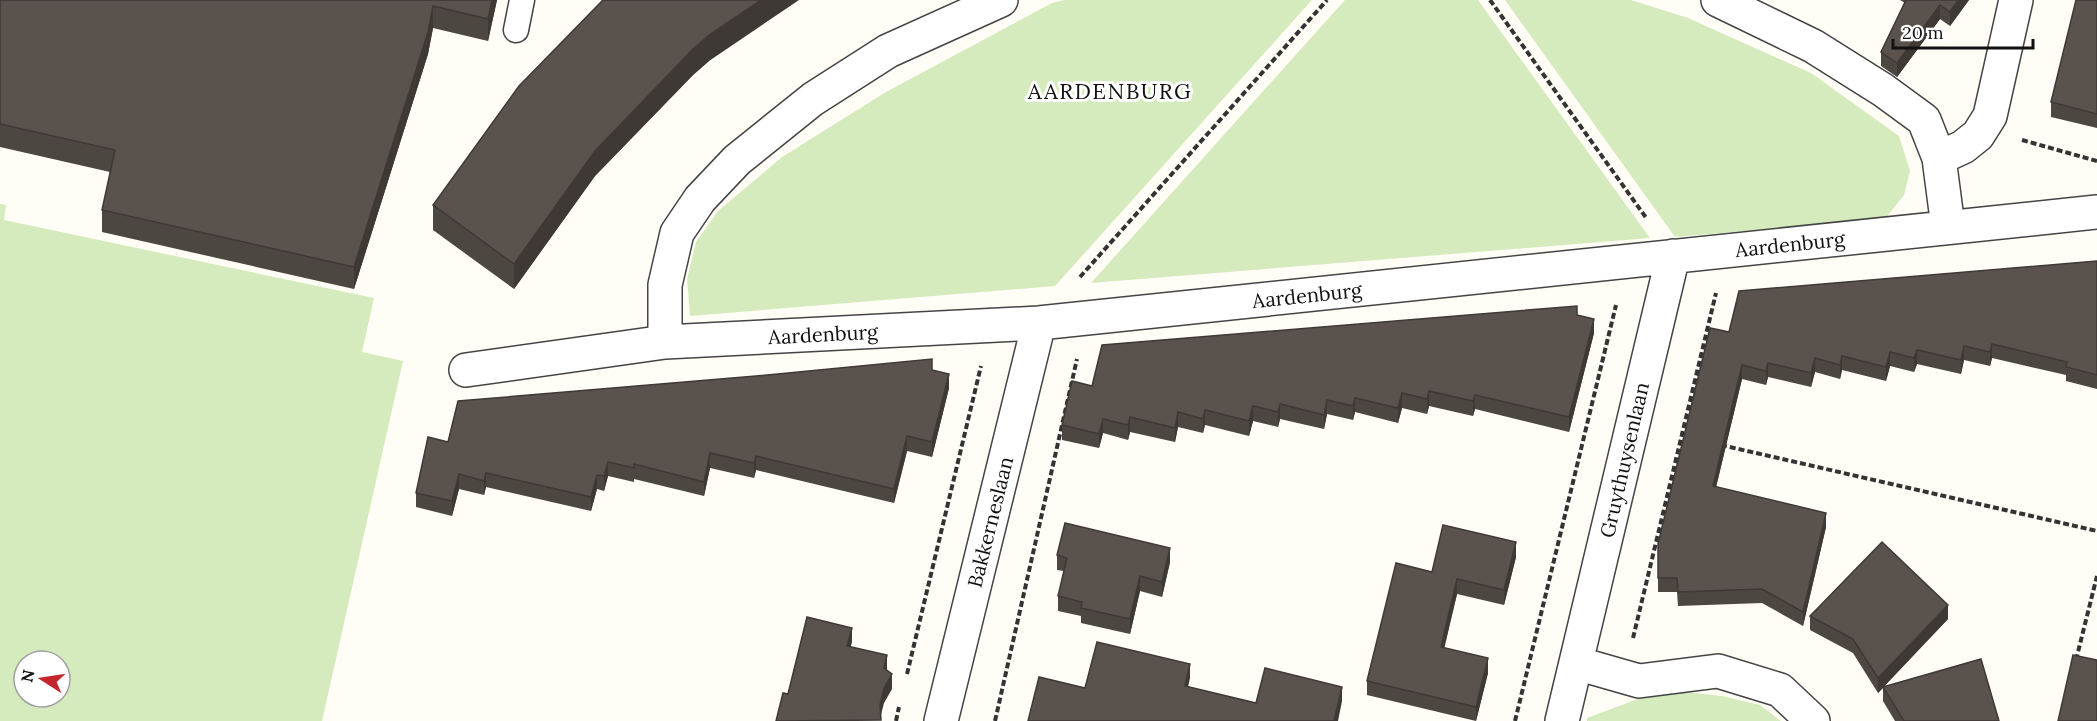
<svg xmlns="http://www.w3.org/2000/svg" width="2097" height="721" font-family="Lora,serif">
  <rect width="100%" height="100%" fill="#fffdf5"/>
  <path fill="#d5ebbd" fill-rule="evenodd" d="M1065 0H1312L1055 286 690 316 687 279 696 242 718 211 782 157 886 92 1052 3Z
    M1345 0H1478L1650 238 1091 283Z
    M1505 0H1631L1688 18 1811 73 1899 136 1910 171 1904 195 1885 219 1675 237Z
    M0 204 6 205 4 220 374 298 362 352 403 361 322 721H0ZM24 661H60V697H24Z
    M1686 692 1722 696 1760 705 1781 721H1587V718L1651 694Z"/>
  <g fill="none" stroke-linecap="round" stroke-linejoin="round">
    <g stroke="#444" stroke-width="27">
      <path id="lane" d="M516 30 522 0"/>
    </g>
    <g stroke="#444" stroke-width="36">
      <path id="street" d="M1718 0 1813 46 1883 90 1924 120 1939 158 1948 227
        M1939 158 1963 147 1978 135 1990 116 2016 0
        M665 342V285L677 233 700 199 737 160 813 99 888 51 1001 0
        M466 370 665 342 1039 323 2097 212
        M1576 663 1639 681 1718 671 1780 690 1813 721
        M941 721 1039 323
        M1562 721 1673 256"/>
    </g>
    <path stroke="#333" stroke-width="4" stroke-dasharray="6 3" stroke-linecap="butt" d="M1490 0 1647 219
      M2022 140 2097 161
      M1080 277 1327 0
      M1721 445 2097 531
      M1633 638 1716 293
      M2076 660 2097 576
      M907 674 981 366
      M896 721 899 707
      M995 721 1077 359
      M1515 721 1616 305"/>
    <use href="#lane" stroke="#fff" stroke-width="24"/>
    <use href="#street" stroke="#fff" stroke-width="33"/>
  </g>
  <path fill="#4d4742" d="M0 0H497L488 41 433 28 428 54 354 289 102 232V210L110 172 0 147Z
    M1900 0H1969L1950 26 1940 19 1897 77 1881 66V52L1905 3Z
    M2097 0V128L2051 117V102Z
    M709 61 693 75 595 176 514 289 433 230V205Z
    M2097 261V389L2066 381V375L1992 358 1990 366 1964 360 1961 374 1917 364 1914 372 1890 366 1886 381 1842 370 1840 379 1815 372 1811 387 1768 377 1766 385 1742 379 1716 487 1826 527 1803 626 1762 603 1678 606 1677 592H1658V544L1729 332Z
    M1577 315 1594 333 1569 432 1475 409 1473 416 1429 406 1427 414 1402 408 1398 423 1355 412 1353 420 1327 414 1324 429 1280 419 1278 427 1253 421 1249 436 1205 425 1203 433 1178 427 1175 442 1130 432 1128 440 1103 433 1099 448 1062 440V425L1092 386Z
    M932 370 949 388 932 457 907 451 894 503 756 470 754 478 710 468 704 496 634 479V482L608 476 604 491 597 489 591 511 486 487 484 495 459 489 452 516 416 507V493L448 442Z
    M1057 555 1170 562 1162 597 1140 591 1130 634 1081 623V616L1058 611V596L1064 571 1057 570Z
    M1516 557 1504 605 1457 594 1444 648 1488 673 1476 721 1367 695V681L1432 572Z
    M1810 616 1948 619 1884 686 1999 721H1895L1883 701V688L1878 693 1853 653 1810 630Z"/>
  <path fill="#3f3936" d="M492 0H497L488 41V19Z
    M761 0H799L709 61 693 75 595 176 514 289V264L595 151 693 49 709 35Z
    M1958 0H1969L1950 26V12Z
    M1940 5V19L1897 77V63Z
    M433 6V28L428 54 354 289V267Z
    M1594 319V333L1569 432V417Z
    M1992 344V358L1990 366V352Z
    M1964 346V360L1961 374V360Z
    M1917 350V364L1914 372V358Z
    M1890 352V366L1886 381V367Z
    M1842 356V370L1840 379V365Z
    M1815 358V372L1811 387V373Z
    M1768 363V377L1766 385V371Z
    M1742 365V379L1713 500V486Z
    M949 374V388L932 457V442Z
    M1429 391V406L1427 414V399Z
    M1402 393V408L1398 423V408Z
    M1475 395V409L1473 416V401Z
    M1355 398V412L1353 420V406Z
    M1327 400V414L1324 429V415Z
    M1280 404V419L1278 427V412Z
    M1253 406V421L1249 436V421Z
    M1205 410V425L1203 433V419Z
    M1178 412V427L1175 442V428Z
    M1130 417V432L1128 440V425Z
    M1103 419V433L1099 448V434Z
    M907 436V451L894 503V489Z
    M710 453V468L704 496V482Z
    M756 456V470L754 478V463Z
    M608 462V476L604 491V476Z
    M486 473V487L484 495V481Z
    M459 474V489L452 516V501Z
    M597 475V489L591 511V497Z
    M1826 513V527L1803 626V612Z
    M1516 542V557L1504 605V590Z
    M1170 548V562L1162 597V582Z
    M1140 576V591L1130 634V619Z
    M1457 579V594L1441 662V647Z
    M1948 605V619L1878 693V678Z
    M852 628V642L847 661V646Z
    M887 655V669L884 683V668Z
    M1488 658V673L1476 721V707Z
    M1190 664V678L1185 701V686Z
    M892 674V689L884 703 880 719V705L884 688Z
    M1342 687V701L1338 721H1334Z"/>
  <path fill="#5a524d" stroke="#3f3936" stroke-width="1.5" d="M0 0H492L488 19 433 6 428 32 354 267 102 210 115 150 0 124Z
    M603 0H761L709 35 693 49 595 151 514 264 433 205 519 86Z
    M1906 0H1958L1950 12 1940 5 1897 63 1881 52Z
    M2076 0H2097V114L2051 102Z
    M2097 261V375L2066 367 2067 362 1992 344 1990 352 1964 346 1961 360 1917 350 1914 358 1890 352 1886 367 1842 356 1840 365 1815 358 1811 373 1768 363 1766 371 1742 365 1713 486 1826 513 1803 612 1762 589 1678 592 1677 578H1658V544L1710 328 1729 332 1739 291Z
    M1577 306V315L1594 319 1569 417 1475 395 1473 401 1429 391 1427 399 1402 393 1398 408 1355 398 1353 406 1327 400 1324 415 1280 404 1278 412 1253 406 1249 421 1205 410 1203 419 1178 412 1175 428 1130 417 1128 425 1103 419 1099 434 1062 425 1072 381 1092 386 1102 345Z
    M932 359V370L949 374 932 442 907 436 894 489 756 456 754 463 710 453 704 482 634 464V468L608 462 604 476 597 475 591 497 486 473 484 481 459 474 452 501 416 493 428 437 448 442 458 401 756 376Z
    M1065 523 1170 548 1162 582 1140 576 1130 619 1081 608 1082 602 1058 596 1067 558 1057 555Z
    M1443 525 1516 542 1504 590 1457 579 1441 647 1488 658 1476 707 1367 681 1396 563 1432 572Z
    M1882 542 1948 605 1878 678 1853 639 1810 616Z
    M807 617 852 628 847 646 887 655 884 668 892 674 884 688 880 705 881 720 776 721 783 693 788 694Z
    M1097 642 1190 664 1185 686 1256 703 1265 668 1342 687 1334 721H1028L1039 677 1085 688Z
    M2073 655 2097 660V721H2058Z
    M1981 659 1999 721H1904L1883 687Z"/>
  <g text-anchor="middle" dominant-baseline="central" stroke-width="6" stroke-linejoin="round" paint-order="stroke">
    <g font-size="20" fill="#111" stroke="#fff">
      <text transform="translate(1790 244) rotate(-6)">Aardenburg</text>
      <text transform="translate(1307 295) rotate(-6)">Aardenburg</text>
      <text transform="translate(823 334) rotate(-3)">Aardenburg</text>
      <text transform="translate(1624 460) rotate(-77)">Gruythuysenlaan</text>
      <text transform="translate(990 522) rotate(-76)">Bakkerneslaan</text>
    </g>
    <g font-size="22" letter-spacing="1.5" fill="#111" stroke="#fff">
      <text x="1110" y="91">AARDENBURG</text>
    </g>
  </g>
  <g transform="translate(42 679) rotate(282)"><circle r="28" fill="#ffffff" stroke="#a0a0a0" stroke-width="1.5"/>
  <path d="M0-4.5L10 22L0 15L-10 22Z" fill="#c4262e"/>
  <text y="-9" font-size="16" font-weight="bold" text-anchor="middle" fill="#111111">N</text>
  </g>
  <path d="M1893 39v9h140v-9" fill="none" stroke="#111111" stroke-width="3"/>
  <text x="1902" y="39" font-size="18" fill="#111111" stroke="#ffffff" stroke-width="4.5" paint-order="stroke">20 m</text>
</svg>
